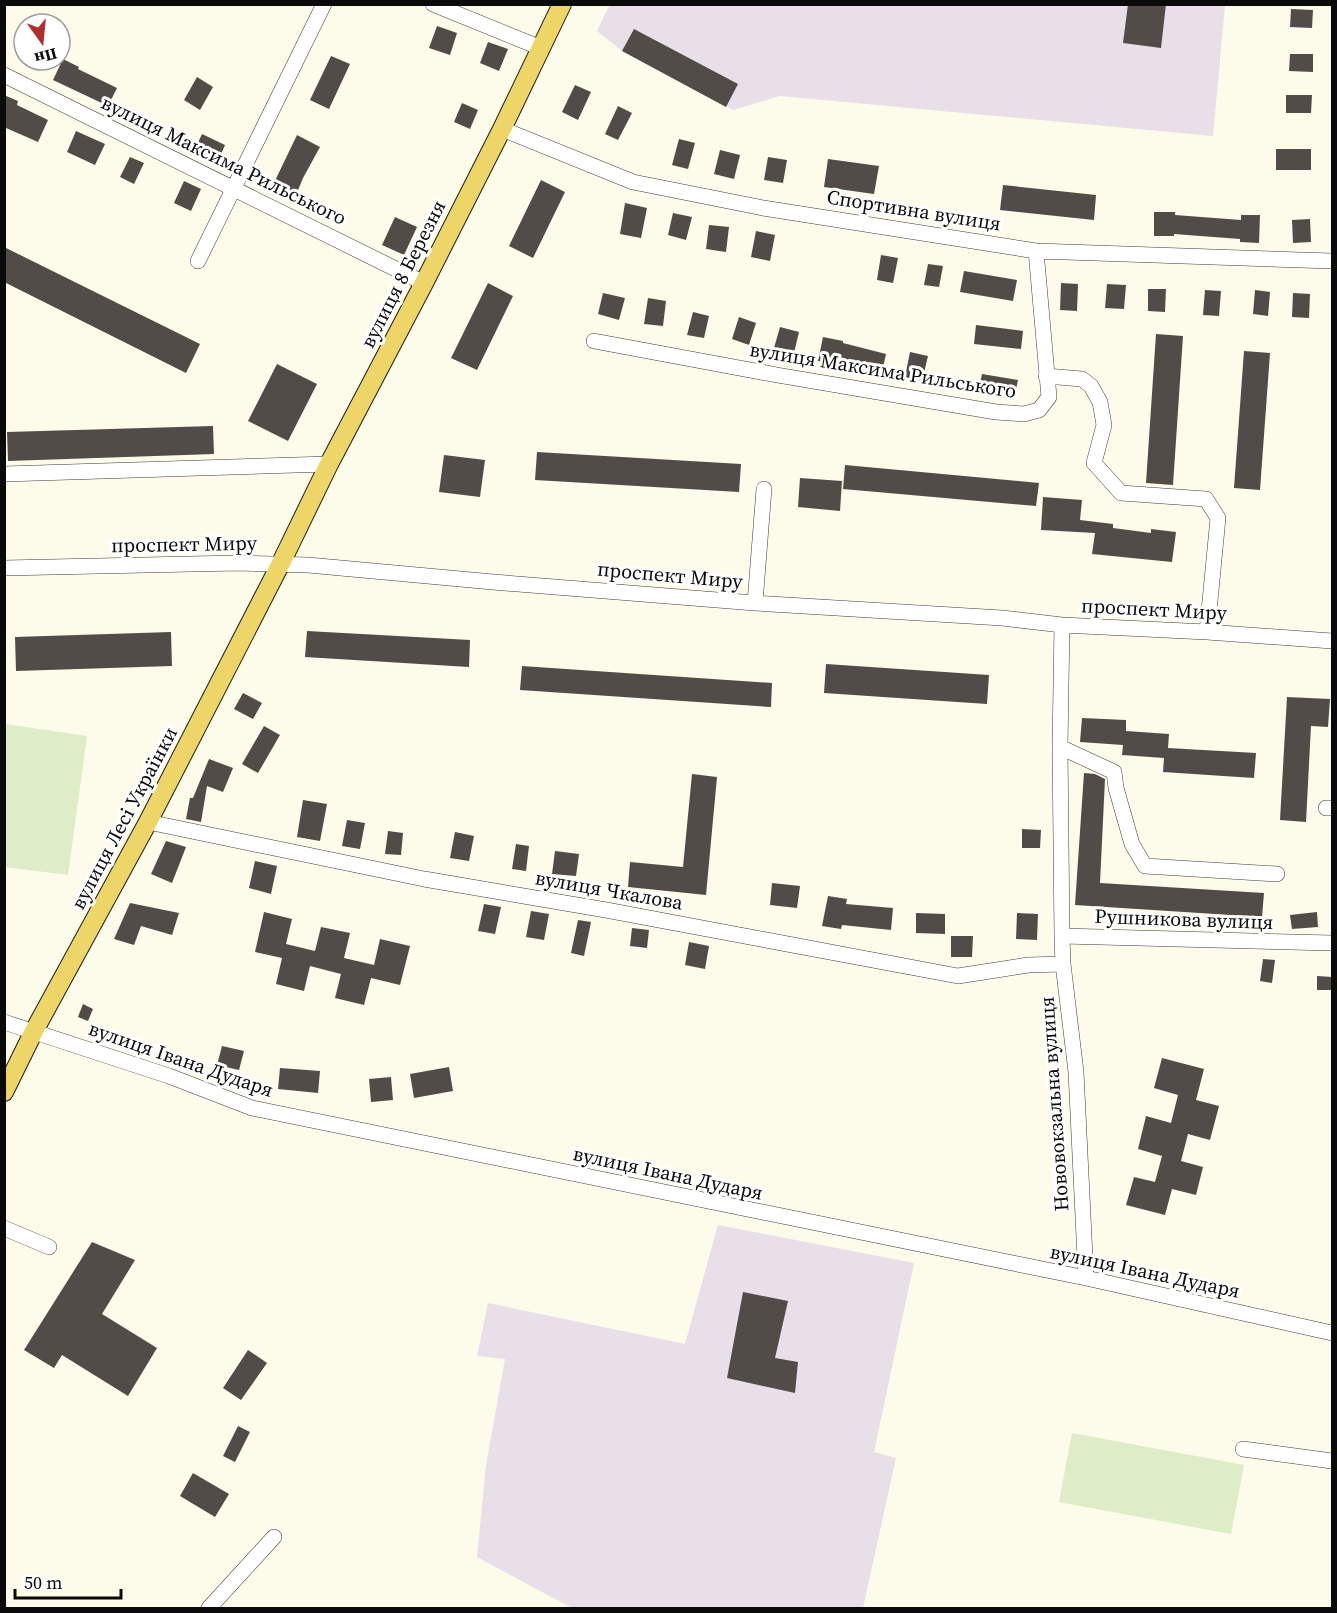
<svg xmlns="http://www.w3.org/2000/svg" width="1337" height="1613" font-family="'Source Serif 4',serif">
  <rect width="100%" height="100%" fill="#fdfbe9"/>
  <path fill="#e8dfe9" d="M610 4 1225 5 1213 136 780 96 733 110 622 51 597 31Z
    M718 1225 914 1263 874 1452 896 1458 863 1608H572L477 1557 486 1465 505 1359 477 1356 488 1303 685 1344Z"/>
  <path fill="#deecc7" d="M5 724 87 736 68 875 5 867Z
    M1072 1433 1244 1465 1231 1534 1059 1502Z"/>
  <path fill="#524c48" d="M1128 4H1166L1161 48 1123 43Z
    M1291 9 1313 10 1312 28 1290 27Z
    M437 26 457 33 450 55 429 48Z
    M634 29 738 84 726 107 622 51Z
    M488 42 508 49 499 71 480 63Z
    M1290 54H1313V72L1289 71Z
    M331 56 350 64 329 109 310 100Z
    M63 59 79 67 78 69 117 88 108 106 53 80Z
    M197 77 213 87 200 110 184 100Z
    M575 85 591 92 578 120 562 112Z
    M4 95 18 101 17 105 48 120 38 142 6 128 4 133Z
    M1286 95H1312L1311 113H1286Z
    M462 103 478 110 470 129 454 122Z
    M618 106 632 113 618 140 605 134Z
    M76 131 105 144 95 165 67 152Z
    M202 134 225 145 218 161 195 149Z
    M297 135 320 147 303 178 294 200 271 189Z
    M679 139 695 143 688 169 672 165Z
    M1276 149H1311V170H1276Z
    M720 150 740 155 734 179 714 174Z
    M130 157 144 163 134 184 120 177Z
    M768 157 787 160 783 183 764 180Z
    M828 159 879 166 874 194 824 187Z
    M541 180 565 192 533 258 509 246Z
    M184 181 201 189 191 211 174 203Z
    M1003 185 1096 195 1094 220 1000 210Z
    M625 203 647 208 641 238 620 234Z
    M1154 212H1175V215L1241 220V215H1260L1259 243 1240 242V239L1174 234V236H1154Z
    M673 213 692 217 686 240 668 235Z
    M395 217 417 227 404 255 382 245Z
    M1310 219 1311 242 1293 243 1292 220Z
    M709 225 729 227 726 252 706 249Z
    M756 231 775 235 770 261 751 257Z
    M4 247 200 344 186 373 4 282Z
    M881 255 898 258 893 283 877 280Z
    M928 264 943 266 939 287 924 285Z
    M964 271 1017 280 1013 301 960 292Z
    M488 283 513 296 477 370 451 358Z
    M1061 283 1078 284 1077 311 1060 310Z
    M1107 284 1126 285 1124 309 1105 308Z
    M1148 289H1166L1165 312 1148 311Z
    M1205 290 1221 291 1219 316 1203 315Z
    M1255 290 1270 292 1268 316 1253 314Z
    M603 293 625 298 619 320 598 314Z
    M1293 293 1310 294 1309 318 1292 317Z
    M648 298 666 301 663 326 644 324Z
    M693 312 709 316 704 338 687 335Z
    M739 317 756 323 749 345 732 339Z
    M976 325 1023 331 1021 349 974 344Z
    M780 327 799 332 794 353 774 348Z
    M1156 334 1183 336 1173 485 1146 483Z
    M823 337 843 341V343L886 354 882 372 839 362V365L818 361Z
    M1244 351 1270 353 1260 490 1234 488Z
    M910 352 928 356 922 381 905 377Z
    M277 364 317 384 288 441 248 421Z
    M982 374 1018 380 1014 399 978 393Z
    M213 426 214 454 8 461 7 432Z
    M537 452 741 464 739 492 535 480Z
    M444 455 485 460 480 497 439 492Z
    M845 465 1039 483 1036 506 843 489Z
    M800 478 842 481 840 511 798 507Z
    M1043 497 1082 500 1080 520 1113 524V528L1151 533V529L1176 532 1172 562 1092 554 1095 533 1041 530Z
    M307 631 470 640 469 667 305 657Z
    M171 632 172 666 16 671 15 637Z
    M826 664 989 675 987 704 824 693Z
    M522 666 772 683 771 707 520 690Z
    M243 693 262 703 253 719 234 709Z
    M1287 697 1330 699 1328 727 1311 726 1306 822 1280 820Z
    M1082 718 1126 720V731L1169 734 1168 748 1256 753 1254 778 1163 772 1164 758 1122 755 1123 745 1080 742Z
    M264 726 280 735 258 773 242 764Z
    M209 759 233 768 223 792 207 786 201 822 186 819 190 798H193Z
    M1084 773 1095 774 1105 779 1100 883 1264 893 1262 917 1075 905Z
    M692 774 717 777 706 895 628 887 630 862 683 867Z
    M303 800 327 804 320 841 297 837Z
    M347 820 365 823 360 849 342 846Z
    M1022 829 1041 830 1040 848H1022Z
    M388 831 403 833 401 855 385 854Z
    M455 832 474 836 469 861 450 858Z
    M166 841 186 847 172 883 151 874Z
    M516 844 529 846 526 871 512 869Z
    M555 851 579 854 576 876 552 874Z
    M255 861 277 866 271 894 249 888Z
    M772 883 800 886 797 908 770 905Z
    M828 896 847 899 846 904 893 908 891 930 842 925 841 929 822 926Z
    M130 903 179 913 172 935 141 926 134 945 114 939Z
    M484 904 501 907 495 934 478 931Z
    M531 911 549 914 544 940 526 937Z
    M264 912 292 919 286 944 315 951 321 927 350 933 344 958 374 965 380 939 410 946 400 985 371 978 364 1005 335 998 341 974 310 966 304 991 276 984 282 958 255 952Z
    M1317 912 1318 927 1292 929 1290 915Z
    M916 913 945 914V934L916 933Z
    M1017 913 1038 914 1037 940 1016 939Z
    M578 920 591 922 584 956 571 953Z
    M632 928 649 930 647 948 630 946Z
    M951 936H973L972 957H951Z
    M689 942 709 946 705 969 685 965Z
    M1263 959 1275 960 1272 983 1260 981Z
    M1317 976 1332 977V990H1317Z
    M83 1004 93 1009 88 1021 78 1017Z
    M222 1046 244 1051 239 1070 217 1065Z
    M1162 1058 1204 1069 1196 1100 1219 1106 1210 1140 1188 1134 1181 1161 1203 1167 1196 1195 1172 1189 1165 1215 1126 1205 1134 1177 1155 1182 1162 1156 1138 1149 1146 1116 1171 1123 1178 1095 1154 1088Z
    M449 1067 453 1091 414 1098 410 1074Z
    M280 1068 320 1071 318 1093 278 1089Z
    M391 1077 393 1100 371 1102 369 1079Z
    M92 1242 135 1260 102 1314 157 1348 128 1396 62 1355 54 1368 24 1350Z
    M743 1292 788 1301 775 1358 798 1362 795 1393 727 1378Z
    M248 1350 267 1363 241 1400 223 1388Z
    M238 1426 250 1432 235 1462 223 1456Z
    M193 1473 229 1494 215 1517 180 1496Z"/>
  <g fill="none" stroke-linecap="round" stroke-linejoin="round">
    <g stroke="#3d3d3d" stroke-width="16">
      <path id="minor" d="M433 4 541 48
        M4 75 424 283
        M502 129 633 182 763 208 1036 251 1332 261
        M198 261 324 4
        M594 341 777 375 996 412 1024 414 1039 410 1049 397 1036 251
        M1046 376 1082 379 1091 386 1100 402 1104 425 1094 463 1121 493 1206 499 1218 518 1207 632
        M4 474 329 464
        M4 568 238 563 308 565 493 582 755 603 1002 618 1062 625 1207 632 1332 641
        M755 603 764 489
        M1060 747 1114 772 1116 788 1132 844 1145 866 1277 874
        M1326 808H1332
        M148 822 424 879 606 910 958 976 1028 965 1063 964
        M1062 936 1060 747 1062 625
        M4 1022 169 1076 252 1108 1086 1278 1332 1333
        M4 1228 49 1247
        M1086 1278 1076 1072 1063 964 1062 936 1332 943
        M1243 1449 1332 1461
        M209 1608 274 1537"/>
    </g>
    <g stroke="#1b1b1b" stroke-width="20">
      <path id="major" d="M4 1092 34 1031 148 822 281 563 329 464 424 283 502 129 562 4"/>
    </g>
    <use href="#minor" stroke="#fff" stroke-width="15"/>
    <use href="#major" stroke="#eed568" stroke-width="18"/>
  </g>
  <g text-anchor="middle" dominant-baseline="central" stroke-width="6" stroke-linejoin="round" paint-order="stroke">
    <g font-size="20" fill="#0a0a0a" stroke="#fff">
      <text transform="translate(224 160) rotate(26)">вулиця Максима Рильського</text>
      <text transform="translate(914 210) rotate(9)">Спортивна вулиця</text>
      <text transform="translate(403 274) rotate(-63)">вулиця 8 Березня</text>
      <text transform="translate(883 370) rotate(9)">вулиця Максима Рильського</text>
      <text transform="translate(184 544) rotate(-1)">проспект Миру</text>
      <text transform="translate(670 575) rotate(5)">проспект Миру</text>
      <text transform="translate(1154 609) rotate(3)">проспект Миру</text>
      <text transform="translate(124 818) rotate(-62)">вулиця Лесі Українки</text>
      <text transform="translate(609 890) rotate(10)">вулиця Чкалова</text>
      <text transform="translate(1184 919) rotate(2)">Рушникова вулиця</text>
      <text transform="translate(181 1059) rotate(19)">вулиця Івана Дударя</text>
      <text transform="translate(1054 1104) rotate(-94)">Нововокзальна вулиця</text>
      <text transform="translate(668 1173) rotate(12)">вулиця Івана Дударя</text>
      <text transform="translate(1145 1271) rotate(12)">вулиця Івана Дударя</text>
    </g>
  </g>
  <rect width="1337" height="1613" fill="none" stroke="#0a0a0a" stroke-width="12"/>
  <g transform="translate(42 42) rotate(165)"><circle r="28" fill="#ffffff" stroke="#9d9d9d" stroke-width="1.5"/>
  <path d="M0-4.5L10 22L0 15L-10 22Z" fill="#af2e2e"/>
  <text y="-9" font-size="16" font-weight="bold" text-anchor="middle" fill="#0a0a0a">Пн</text>
  </g>
  <path d="M15 1589v9h106v-9" fill="none" stroke="#0a0a0a" stroke-width="3"/>
  <text x="24" y="1589" font-size="18" fill="#0a0a0a" stroke="#ffffff" stroke-width="4.5" paint-order="stroke">50 m</text>
</svg>
